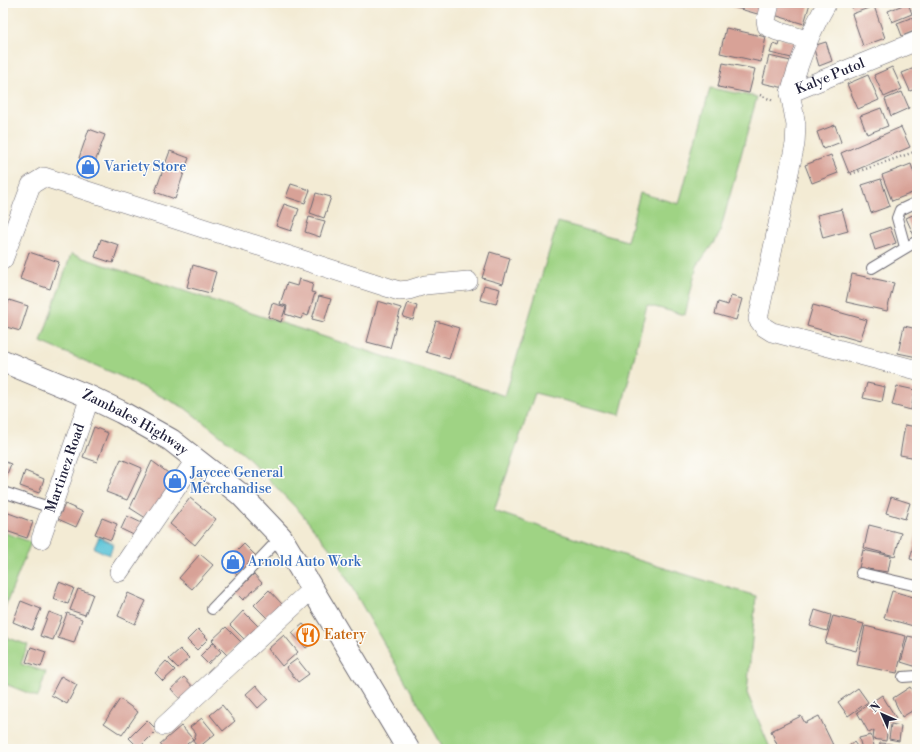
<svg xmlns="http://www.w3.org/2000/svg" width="920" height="752" font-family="'Libre Bodoni',serif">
  <rect width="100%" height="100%" fill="#fdfcf7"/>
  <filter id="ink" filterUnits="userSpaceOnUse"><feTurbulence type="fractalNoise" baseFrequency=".025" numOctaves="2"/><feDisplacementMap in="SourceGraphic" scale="8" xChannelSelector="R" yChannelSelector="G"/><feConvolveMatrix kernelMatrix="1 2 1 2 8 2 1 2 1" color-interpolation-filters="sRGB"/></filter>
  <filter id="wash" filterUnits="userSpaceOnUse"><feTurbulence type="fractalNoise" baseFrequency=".012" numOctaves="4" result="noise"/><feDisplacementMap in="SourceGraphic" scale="16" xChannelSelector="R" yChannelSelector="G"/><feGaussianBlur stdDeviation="0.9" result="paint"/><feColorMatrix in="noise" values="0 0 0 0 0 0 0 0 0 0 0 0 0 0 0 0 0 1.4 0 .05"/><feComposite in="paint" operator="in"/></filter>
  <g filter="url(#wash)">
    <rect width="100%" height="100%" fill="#f3ebd4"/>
    <path fill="#9fd384" stroke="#607a60" d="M710 88 757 97 719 235 697 266 685 315 647 305 620 415 535 393 494 511 638 560 756 596 747 693 770 748 768 749H444L330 549 301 513 245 455 185 408 120 376 41 342 71 254 505 396 558 222 627 241 640 193 679 204Z
      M3 532 31 542 3 612Z
      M3 636 28 645 21 664 46 672 38 697 3 683Z"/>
    <path fill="#5cc4d8" stroke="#3f738a" d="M99 537 114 544 109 555 94 548Z"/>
    <g id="blocks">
      <path fill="#d8a297" d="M734 3H763L761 15 733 7Z
        M777 3H810L804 24 774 15Z
        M851 3H868L852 8Z
        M908 3 912 14 892 22 888 11Z
        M874 6 885 38 863 46 852 14Z
        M913 17 917 30 902 36 897 23Z
        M726 28 766 37 761 62 720 53Z
        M781 39 800 43 796 59 770 53 773 44 779 46Z
        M826 42 832 61 819 66 813 46Z
        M769 56 795 62 789 89 762 83Z
        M723 63 755 69 749 93 718 87Z
        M892 67 902 89 884 97 874 75Z
        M917 67V88L910 91 902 73Z
        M868 75 879 100 858 109 847 84Z
        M902 92 909 108 891 116 885 99Z
        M881 108 888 126 867 134 860 116Z
        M835 125 841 142 823 149 817 132Z
        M901 127 910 147 849 173 841 153Z
        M89 129 105 135 91 173 80 169 83 161 91 163 79 158Z
        M170 151 189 158 175 199 155 192Z
        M831 155 838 173 812 183 805 165Z
        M911 164 914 173 917 172V191L892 201 882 175Z
        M881 179 890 206 871 213 862 185Z
        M291 184 310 190 305 203 286 197Z
        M316 193 331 197 324 218 310 213Z
        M284 204 299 209 291 231 276 226Z
        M842 209 848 231 823 238 817 215Z
        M917 213V238H915L906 218Z
        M309 217 325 221 320 237 305 232Z
        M890 227 896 243 875 250 870 234Z
        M101 239 119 245 113 263 95 257Z
        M29 252 59 262 50 289 20 279Z
        M490 252 510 258 503 284 482 278Z
        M193 265 216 272 210 293 187 287Z
        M852 274 894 283 887 311 846 302Z
        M299 279 313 283 311 292 315 293 308 316 303 314 301 319 285 314 287 306 280 304 287 283 297 286Z
        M484 285 500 289 496 304 480 300Z
        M319 296 331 299 324 322 312 319Z
        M731 296 742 299 736 320 715 314 718 302 728 305Z
        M9 300 28 306 20 331 3 326V320Z
        M378 301 401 308 390 348 367 342Z
        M272 303 286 307 281 322 268 317Z
        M408 303 417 306 413 320 403 317Z
        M813 305 867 320 860 341 807 326Z
        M436 321 459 328 449 359 426 352Z
        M904 326 917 329V357L898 353Z
        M867 383 885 387 882 402 863 398Z
        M897 386 915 390 911 410 892 405Z
        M905 425 917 427V458L900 455Z
        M94 427 108 433 97 462 83 457Z
        M121 459 142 468 127 500 106 492Z
        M3 461 11 464 3 484Z
        M152 461 179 481 152 522 130 508Z
        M25 471 44 479 39 493 20 486Z
        M891 497 910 503 905 519 886 513Z
        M190 498 216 519 195 545 170 524Z
        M65 504 83 512 76 527 58 519Z
        M3 511 33 522 27 538 3 530Z
        M127 516 146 525 140 538 121 529Z
        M102 518 117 524 111 540 95 534Z
        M869 525 901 533 895 556 864 548Z
        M917 532V561L910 559Z
        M244 544 258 558 239 577 225 563Z
        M863 550 891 556 888 572 859 568Z
        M200 554 213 565 192 589 179 578Z
        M254 574 262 583 243 600 235 592Z
        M59 582 74 588 68 604 53 599Z
        M78 589 93 594 85 615 70 610Z
        M269 590 282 604 267 618 254 605Z
        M892 591 917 598V627L884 618Z
        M128 593 146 601 135 624 118 616Z
        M21 601 41 609 32 630 13 622Z
        M815 610 831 615 827 631 810 626Z
        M243 611 260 628 246 641 230 625Z
        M49 612 62 617 53 640 40 636Z
        M67 613 82 619 74 643 58 638Z
        M833 616 864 624 856 651 825 643Z
        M303 624 317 639 306 648 292 633Z
        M865 626 906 636 897 673 857 665Z
        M226 627 241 642 227 655 212 640Z
        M198 629 208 639 197 650 187 640Z
        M284 635 298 652 282 666 268 649Z
        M908 636 917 638V667L901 662Z
        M213 643 221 652 208 664 200 656Z
        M31 647 46 652 41 667 26 662Z
        M180 649 189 658 178 668 169 659Z
        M297 659 309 674 298 682 286 667Z
        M166 661 175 670 163 681 155 673Z
        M61 676 77 685 67 704 51 695Z
        M184 677 196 690 183 702 171 689Z
        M256 685 268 699 258 708 246 694Z
        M910 687 917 698V708L902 717 893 698Z
        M858 688 868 702 848 716 838 702Z
        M882 695 896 718 883 725 888 726 886 741 873 739 874 730 869 733 857 712Z
        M120 699 138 712 122 735 104 723Z
        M222 705 235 721 223 731 210 715Z
        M801 716 805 723 819 716 833 745 826 749H779L771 731Z
        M202 718 215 734 198 748 193 741 196 734 190 727Z
        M147 720 157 730 139 748 129 738Z
        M891 724 901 726 899 741 889 739Z
        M181 726 193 739 187 744 191 749H164L160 744Z
        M871 735 875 749H862L859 738Z
        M854 742 859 749H845Z
        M880 743 892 744 891 749H879Z"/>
    </g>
  </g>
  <g filter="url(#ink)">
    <use href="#blocks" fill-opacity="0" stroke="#6b6871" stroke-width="1"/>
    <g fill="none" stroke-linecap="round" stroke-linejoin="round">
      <g stroke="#6b6871" stroke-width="12">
        <path id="lane" d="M905 247 897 218 900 210 917 202
          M872 268 917 241
          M3 492 52 508
          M861 573 917 586
          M212 609 281 537
          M903 677 917 676"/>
      </g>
      <g stroke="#6b6871" stroke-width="20">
        <g id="street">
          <path d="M770 3 766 20 767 26 777 31 807 40"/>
          <path id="s1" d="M827 3C810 32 799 61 790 93L917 41"/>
          <path d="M790 93 796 125 795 144 758 319 764 327 772 332 917 370"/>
          <path d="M3 260 31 185 44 177 399 291 409 290 425 285 468 281"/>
          <path id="s2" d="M41 539 90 397"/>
          <path d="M119 572 196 459"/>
          <path d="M164 726 312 589"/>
        </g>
      </g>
      <g stroke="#6b6871" stroke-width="24">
        <g id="primary">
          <path id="s3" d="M3 361 90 397 121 412 171 440 240 494 281 537 408 749"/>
        </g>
      </g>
      <path stroke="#6b6871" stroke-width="2.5" stroke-dasharray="1 3" stroke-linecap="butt" d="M760 95 774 101
        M851 174 917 151"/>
      <use href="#lane" stroke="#fff" stroke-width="10"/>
      <use href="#street" stroke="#fff" stroke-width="19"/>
      <use href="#primary" stroke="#fff" stroke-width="22"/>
    </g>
  </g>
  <defs>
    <g id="shop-ring" transform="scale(1.15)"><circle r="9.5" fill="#fdfcf7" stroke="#3f7fe0" stroke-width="1.5"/><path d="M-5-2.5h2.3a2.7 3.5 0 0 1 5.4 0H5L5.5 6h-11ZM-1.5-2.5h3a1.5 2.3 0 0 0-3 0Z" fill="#3f7fe0"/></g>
    <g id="restaurant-ring" transform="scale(1.15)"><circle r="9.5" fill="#fdfcf7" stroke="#e8710a" stroke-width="1.5"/><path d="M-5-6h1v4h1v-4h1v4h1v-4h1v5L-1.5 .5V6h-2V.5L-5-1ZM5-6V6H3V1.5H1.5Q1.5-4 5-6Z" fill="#e8710a"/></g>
  </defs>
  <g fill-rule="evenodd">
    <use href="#shop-ring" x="88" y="167"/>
    <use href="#shop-ring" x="175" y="481"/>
    <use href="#shop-ring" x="233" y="562"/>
    <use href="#restaurant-ring" x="308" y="635"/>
  </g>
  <g text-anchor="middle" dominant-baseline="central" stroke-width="3" stroke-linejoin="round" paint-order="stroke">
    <g font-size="14" fill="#22223b" stroke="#fdfcf7">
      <text stroke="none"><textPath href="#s1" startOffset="141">Kalye Putol</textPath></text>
      <text stroke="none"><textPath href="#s3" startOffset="146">Zambales Highway</textPath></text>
      <text stroke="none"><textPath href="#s2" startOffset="75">Martinez Road</textPath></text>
    </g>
    <g font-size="14" fill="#366cbe" stroke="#fdfcf7" text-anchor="start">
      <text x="104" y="167">Variety Store</text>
      <text x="190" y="473">Jaycee General<tspan x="190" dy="16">Merchandise</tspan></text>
      <text x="248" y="562">Arnold Auto Work</text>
    </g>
    <g font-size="14" fill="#c56008" stroke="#fdfcf7" text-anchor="start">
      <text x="324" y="635">Eatery</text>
    </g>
  </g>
  <rect width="920" height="752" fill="none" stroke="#fdfcf7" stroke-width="16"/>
  <g transform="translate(882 714) rotate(315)" stroke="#fdfcf7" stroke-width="3" paint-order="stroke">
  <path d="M0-3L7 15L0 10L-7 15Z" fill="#22223b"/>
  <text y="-6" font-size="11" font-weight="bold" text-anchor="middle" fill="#22223b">N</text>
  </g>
</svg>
